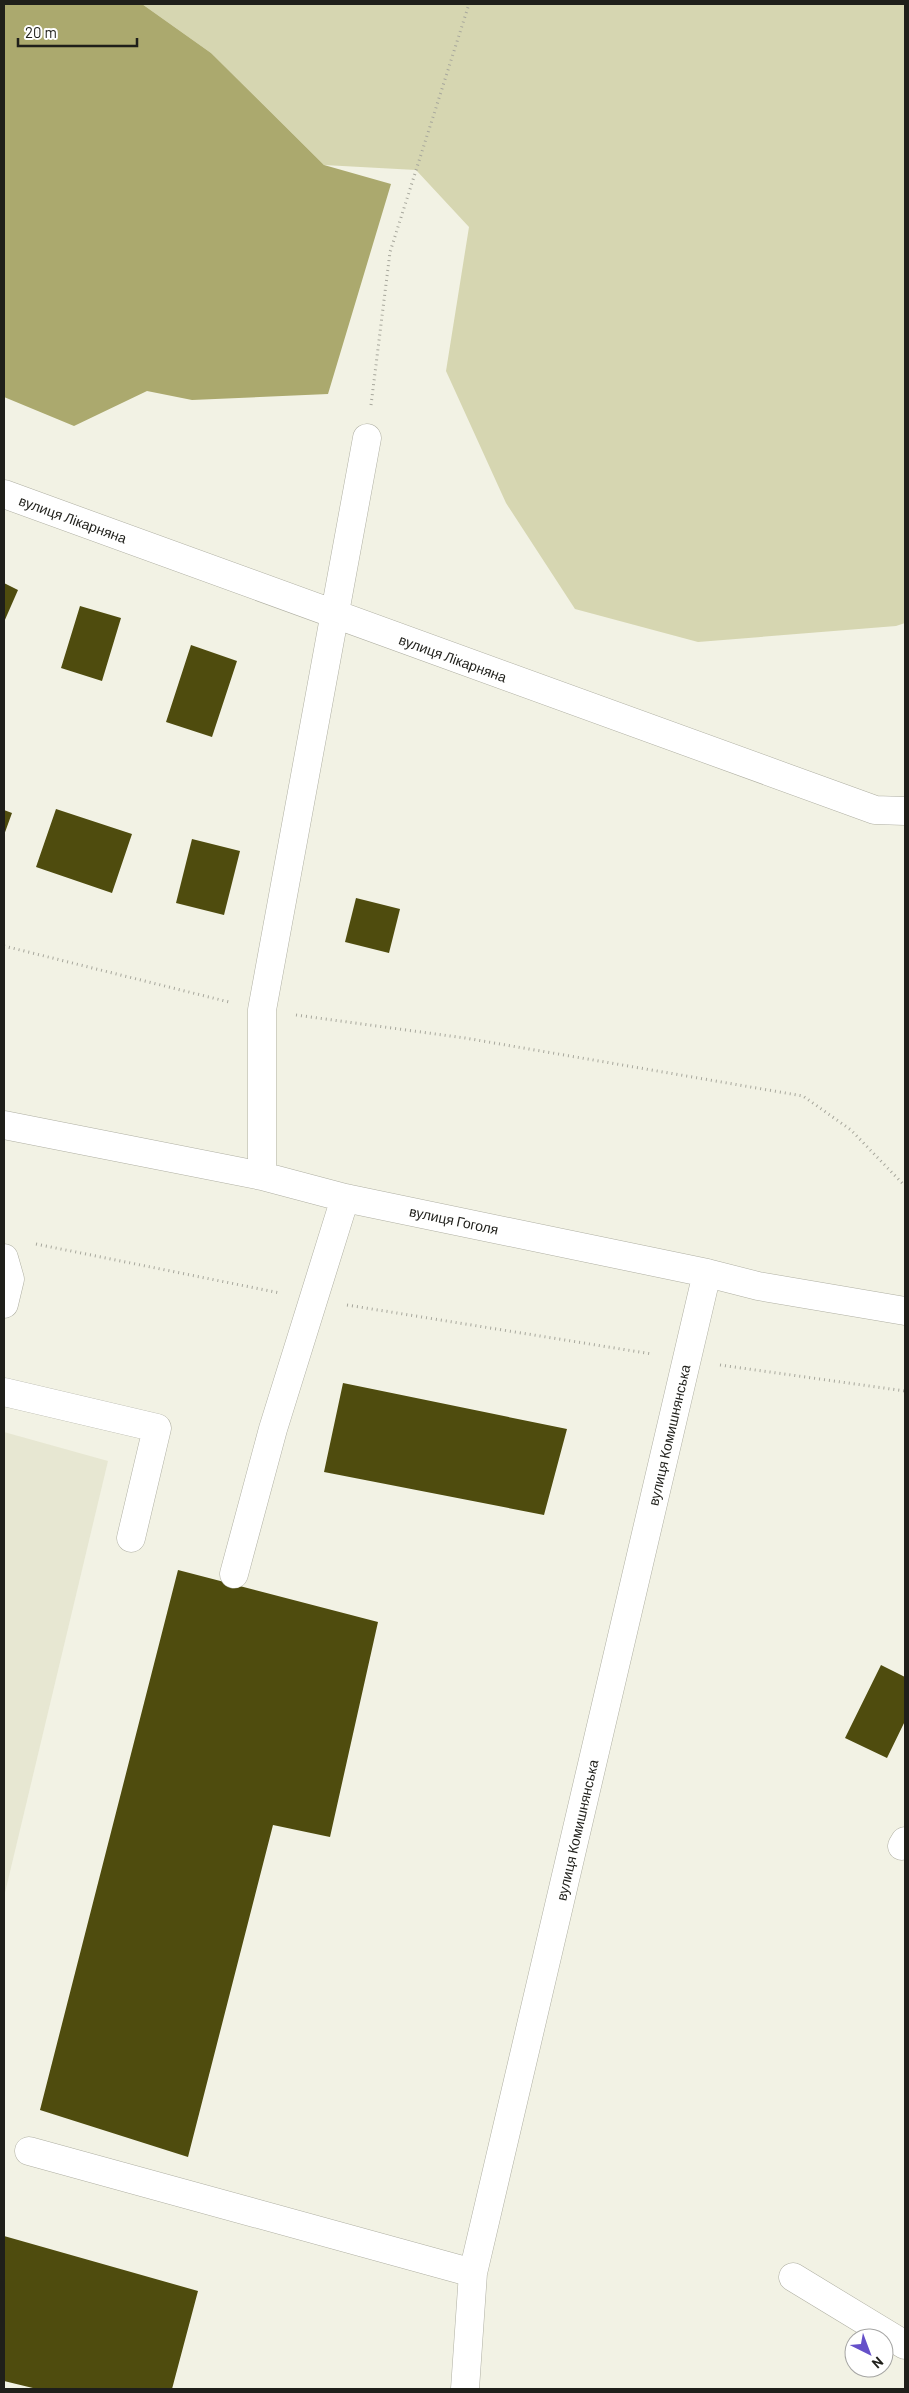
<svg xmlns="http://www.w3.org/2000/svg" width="909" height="2393" font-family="Barlow,sans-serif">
  <rect width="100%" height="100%" fill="#f2f2e4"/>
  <path fill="#e7e7d2" d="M4 1432 108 1461 4 1897Z"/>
  <path fill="#d6d6b1" d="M142 4H905V623L896 626 698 642 575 609 506 503 446 371 469 227 416 170 324 165 211 53Z"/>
  <path fill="#aba96e" d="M4 4H142L211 53 324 165 391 184 328 394 192 400 147 391 74 426 4 397Z"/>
  <path fill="#4f4c0e" d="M4 583 18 590 4 622Z
    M80 606 121 618 102 681 61 668Z
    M191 645 237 661 212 737 166 722Z
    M56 809 132 834 112 893 36 867Z
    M4 810 12 813 4 835Z
    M192 839 240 851 224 915 176 903Z
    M356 898 400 909 389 953 345 942Z
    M343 1383 567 1429 544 1515 324 1472Z
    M178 1570 378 1622 330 1837 273 1825 188 2157 40 2110Z
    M881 1665 905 1677V1721L887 1758 845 1738Z
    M4 2236 198 2291 172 2389H37L4 2381Z"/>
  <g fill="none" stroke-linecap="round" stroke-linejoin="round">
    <g stroke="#afafa2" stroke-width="29">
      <path id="minor" d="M4 494 875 810 905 811
        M4 1125 262 1176 345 1198 707 1273 758 1286 905 1311
        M262 1176V1010L367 438
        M4 1258 10 1279 4 1304
        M4 1392 157 1428 131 1538
        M234 1574 273 1429 345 1198
        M902 1846 905 1841
        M29 2151 473 2273
        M793 2277 905 2345
        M465 2389 473 2273 707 1273"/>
    </g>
    <path stroke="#a7a79c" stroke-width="3" stroke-dasharray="1 4" stroke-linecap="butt" d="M371 405 390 252 469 4
      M4 946 229 1002
      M296 1015 465 1038 803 1096 851 1130 905 1186
      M36 1244 280 1293
      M347 1305 652 1354
      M720 1365 905 1391"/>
    <use href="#minor" stroke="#fff" stroke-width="28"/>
  </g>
  <g text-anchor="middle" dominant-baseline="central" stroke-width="5" stroke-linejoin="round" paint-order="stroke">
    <g font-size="14" fill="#1f1f1a" stroke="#fff">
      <text transform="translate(73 519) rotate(20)">вулиця Лікарняна</text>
      <text transform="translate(453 658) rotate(20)">вулиця Лікарняна</text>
      <text transform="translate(454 1220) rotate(12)">вулиця Гоголя</text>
      <text transform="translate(669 1435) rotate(-77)">вулиця Комишнянська</text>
      <text transform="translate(577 1830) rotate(-77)">вулиця Комишнянська</text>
    </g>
  </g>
  <rect width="909" height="2393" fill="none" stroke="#1f1f1a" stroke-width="10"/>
  <g transform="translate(869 2353) rotate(138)"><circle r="24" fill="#ffffff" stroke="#a5a5a3"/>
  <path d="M0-4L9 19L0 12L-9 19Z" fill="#6550c9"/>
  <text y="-8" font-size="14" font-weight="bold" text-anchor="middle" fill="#1f1f1a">N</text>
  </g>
  <path d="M18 38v8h119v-8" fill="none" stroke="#1f1f1a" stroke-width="2.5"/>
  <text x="25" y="38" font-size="15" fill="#1f1f1a" stroke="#ffffff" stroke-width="4" paint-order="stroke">20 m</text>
</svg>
